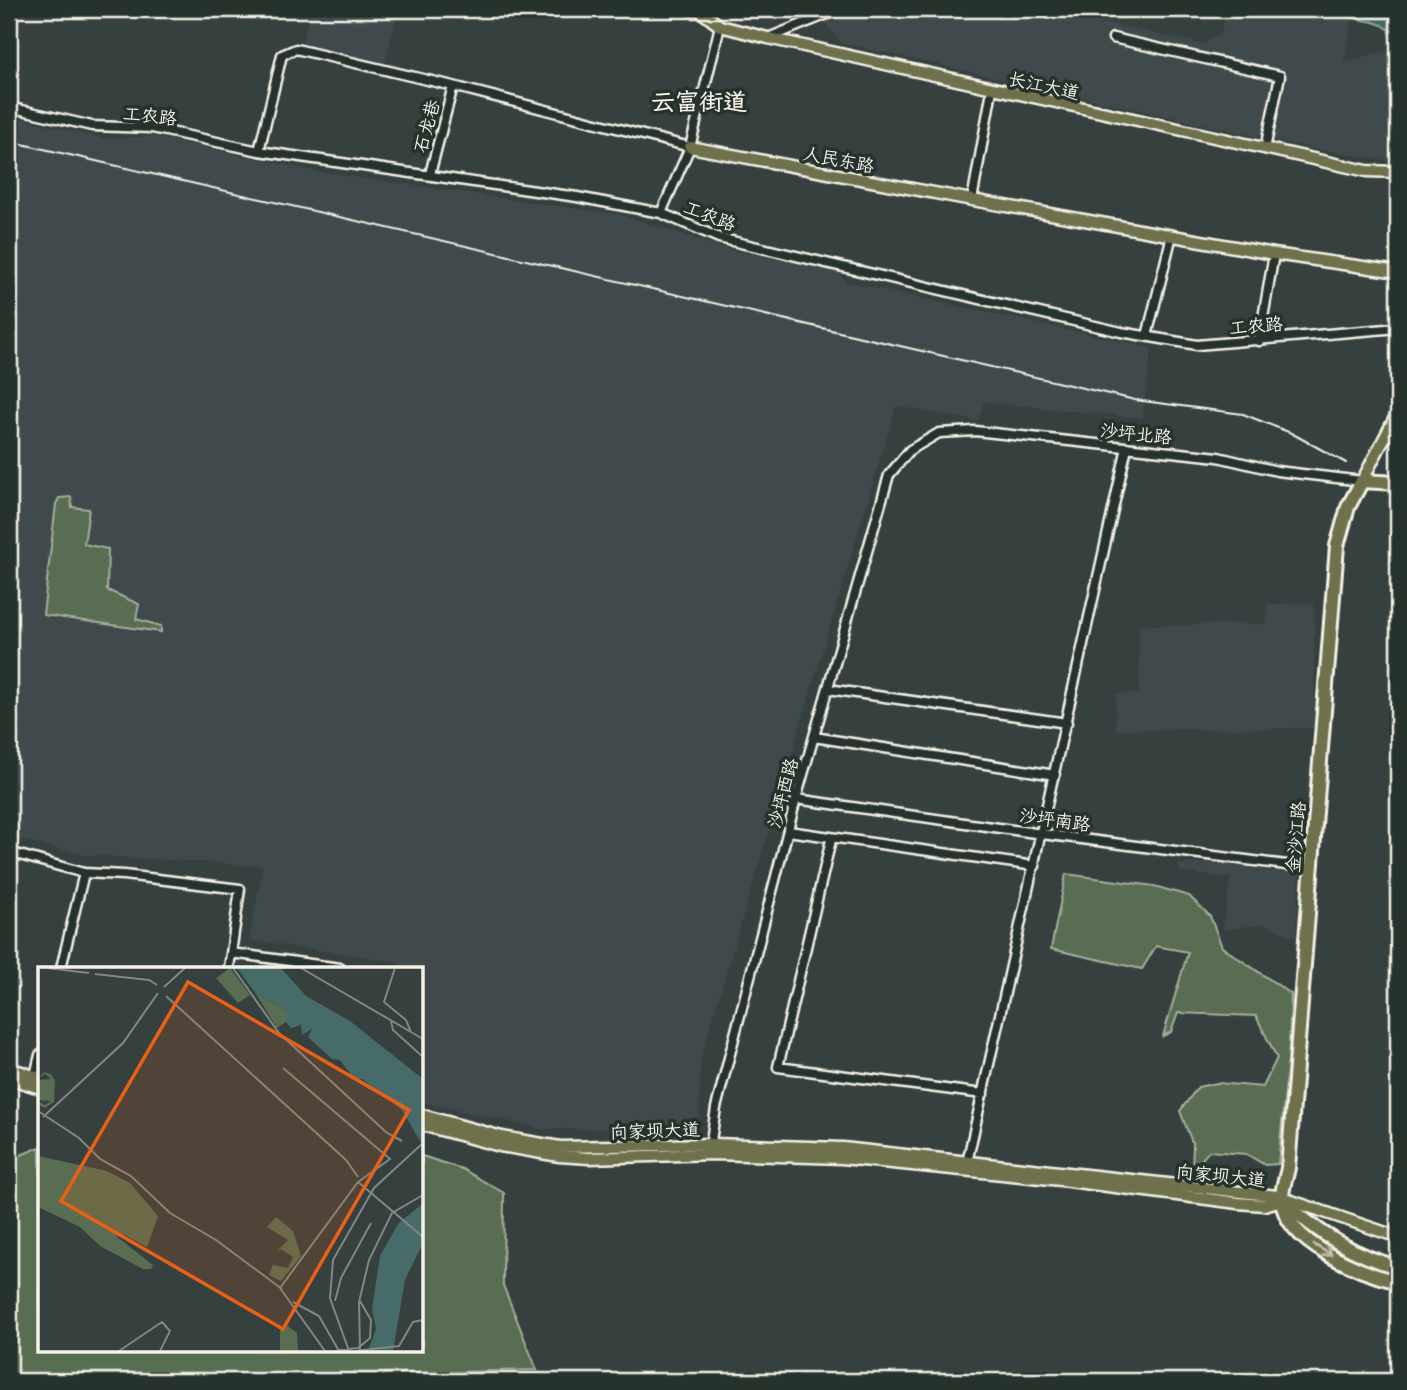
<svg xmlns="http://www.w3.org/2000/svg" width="1407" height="1390" font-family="Mali,'LXGW WenKai TC',sans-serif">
  <rect width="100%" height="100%" fill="#36403f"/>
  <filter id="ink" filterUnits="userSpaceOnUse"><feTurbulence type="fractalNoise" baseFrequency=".0143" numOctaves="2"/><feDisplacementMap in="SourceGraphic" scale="14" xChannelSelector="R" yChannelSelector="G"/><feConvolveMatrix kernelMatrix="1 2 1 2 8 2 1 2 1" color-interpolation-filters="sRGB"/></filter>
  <g filter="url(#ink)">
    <path fill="#41494c" d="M311 9H399L383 68 300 48Z
      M814 9H1057L1062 13 1202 44 1220 35 1227 9H1354L1344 61 1398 49V163L1295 145 841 43Z
      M9 115 105 139 153 136 314 171 621 215 731 250 836 270 847 282 1152 348 1142 418 984 402 978 421 896 406 701 1057 698 1129H543L422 1102V968H397L398 962 249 940 263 866 85 855 9 837Z
      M1314 603 1315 728 1116 730V694L1139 693V625L1267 624V604Z
      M1210 863 1299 874 1296 938 1264 924 1222 930 1231 878 1181 872 1177 864Z"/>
    <path fill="#586d51" stroke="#a6af9c" stroke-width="2" d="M71 497 72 507 89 509 84 544 108 549 107 590 139 604 136 619 161 626V632L43 615 56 504 59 498Z
      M1066 874 1154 886 1189 896 1210 916 1222 947 1291 994 1289 1050 1278 1164 1265 1165 1246 1154 1209 1151 1192 1171 1193 1145 1180 1111 1198 1087 1217 1083 1263 1087 1277 1058 1256 1016 1178 1013 1171 1032 1163 1036 1188 952 1156 946 1142 969 1051 949Z
      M40 1147V1350H422V1156L462 1169 504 1193 503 1285 537 1370 385 1374 378 1381H9V1160Z"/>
    <path fill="#466b69" stroke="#8ca19c" stroke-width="2" d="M1308 9H1398V35L1382 25 1373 22Z"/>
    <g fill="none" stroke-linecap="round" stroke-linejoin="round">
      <g stroke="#f4f1e8" stroke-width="13">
        <path id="minor" d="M1043 9 1048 13
          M768 38 840 9
          M1113 38 1280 76 1265 149
          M9 107 92 126 152 128 259 151 577 197 661 213 719 238 1121 332 1197 345 1398 328
          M259 151 282 55 296 49 453 86 690 147
          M430 174 453 86
          M972 200 992 90
          M661 213 690 147 720 26
          M1147 336 1172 235
          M1259 341 1274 254
          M828 689 1067 723
          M814 737 1055 775
          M796 799 1042 834 1310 868
          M788 831 1035 866
          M831 840 778 1067 983 1094
          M9 852 84 873 124 875 240 889 229 968
          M231 953 340 968
          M61 968 84 873
          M34 1080 40 1055
          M710 1147 716 1108 796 799 889 475 910 450 939 433 975 431 1218 457 1277 471 1362 481
          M966 1167 1127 447"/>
      </g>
      <g stroke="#f4f1e8" stroke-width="15">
        <path id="major" d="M690 9 699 10 720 26 768 38 1367 171 1398 172
          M690 147 972 200 1274 254 1398 272
          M1362 481 1398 412
          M9 1068 40 1078
          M9 1078 40 1088
          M422 1115 502 1137 560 1147 712 1144 843 1148 1277 1196 1398 1237
          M422 1125 500 1146 559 1156 589 1158 712 1154 842 1158 1061 1180 1238 1203 1264 1205 1282 1200"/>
      </g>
      <g stroke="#f4f1e8" stroke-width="18">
        <path id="highway" d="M1398 483 1362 481 1348 507 1337 546 1288 1168C1286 1178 1281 1191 1282 1200 1286 1244 1361 1273 1398 1282
          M1282 1200C1315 1231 1353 1256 1398 1267"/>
      </g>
      <use href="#minor" stroke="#26332d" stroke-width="8"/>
      <use href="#major" stroke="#6e714b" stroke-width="10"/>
      <use href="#highway" stroke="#6e714b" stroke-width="12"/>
      <path stroke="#f4f1e8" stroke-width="2" d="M9 141 1135 400 1243 414 1291 433 1346 463
        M1390 502 1398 514"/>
    </g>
    <defs><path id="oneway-shaft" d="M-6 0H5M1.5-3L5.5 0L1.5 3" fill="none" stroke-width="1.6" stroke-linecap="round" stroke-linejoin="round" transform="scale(1.75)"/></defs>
    <use stroke="#bebea9" href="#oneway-shaft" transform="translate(1323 1250) rotate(30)"/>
  </g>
  <g text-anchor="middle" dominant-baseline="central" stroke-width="7" stroke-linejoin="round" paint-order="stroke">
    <g font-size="18" fill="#f4f1e8" stroke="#26332d">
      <text transform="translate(1044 85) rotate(12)">长江大道</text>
      <text transform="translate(150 115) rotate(6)">工农路</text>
      <text transform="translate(426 126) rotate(-75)">石龙巷</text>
      <text transform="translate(839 159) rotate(11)">人民东路</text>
      <text transform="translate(710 215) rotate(21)">工农路</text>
      <text transform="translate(1256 325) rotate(-5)">工农路</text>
      <text transform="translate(1136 433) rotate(6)">沙坪北路</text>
      <text transform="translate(782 793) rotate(-75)">沙坪西路</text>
      <text transform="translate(1055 819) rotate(8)">沙坪南路</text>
      <text transform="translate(1295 837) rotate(-85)">金沙江路</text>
      <text transform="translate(655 1130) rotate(-2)">向家坝大道</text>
      <text transform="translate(1221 1175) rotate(6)">向家坝大道</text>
    </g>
    <g font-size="24" font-weight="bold" fill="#f4f1e8" stroke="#26332d">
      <text x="699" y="100">云富街道</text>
    </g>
  </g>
  <g transform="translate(38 967)">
    <rect width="385" height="385" fill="#36403f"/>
    <path d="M192 1 212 28 200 36 178 11ZM218 27 248 43V55L239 61ZM6 105 13 107 17 114 16 135 7 141 0 138V134L7 138 13 134 0 133V113L13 112 7 107 0 111ZM0 189 69 204 92 216 120 249 109 280 85 267 78 269 115 298 113 302H105L62 279 42 260 0 240ZM238 250 255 264 263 289 243 314 231 308 235 298 250 301 255 290 243 282 239 284 250 273 229 260ZM250 359 259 366 260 384H242V363Z" fill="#586d51"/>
    <path d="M199 1H243L268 29 312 54 385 112V179L364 143 324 112H316L302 93 294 92 270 70 274 62 264 68 263 58 253 61 248 55V43L218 27ZM385 236V276L367 313 355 384H330L338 362 334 342 342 289 360 257Z" fill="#466b69"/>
    <path fill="none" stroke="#828783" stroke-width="2" d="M9 1 51 6M195 1 241 66 349 166 364 174M263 1 385 72M357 1 346 35 368 53 373 65M57 7 111 13 119 18M126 20 147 1M128 29 308 193 320 210M353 54 355 63 385 90M245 101 352 192 320 215M0 144 41 171 62 192 93 209 132 246 178 273 244 322M5 150 85 76 120 26M242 321 320 215 385 270M242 321 287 384M297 334 303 311 333 256M255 335 281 349 301 384M300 383 320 381 332 371 333 353 322 334M81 384 124 355 132 364 122 384M311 384 292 331 295 293 336 221 385 176M317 384 361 379 375 355 385 353M322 384 321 335 331 293 354 246 385 228"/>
    <path fill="#e96117" fill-opacity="0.15" stroke="#e96117" stroke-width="3.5" d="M150 15 371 143 245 362 23 234Z"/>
    <rect width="385" height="385" fill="none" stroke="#f4f1e8" stroke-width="3.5"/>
  </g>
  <rect width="1407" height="1390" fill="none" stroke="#26332d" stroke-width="35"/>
  <rect x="18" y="18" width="1372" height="1355" fill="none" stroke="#f4f1e8" stroke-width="2.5" filter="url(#ink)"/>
</svg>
